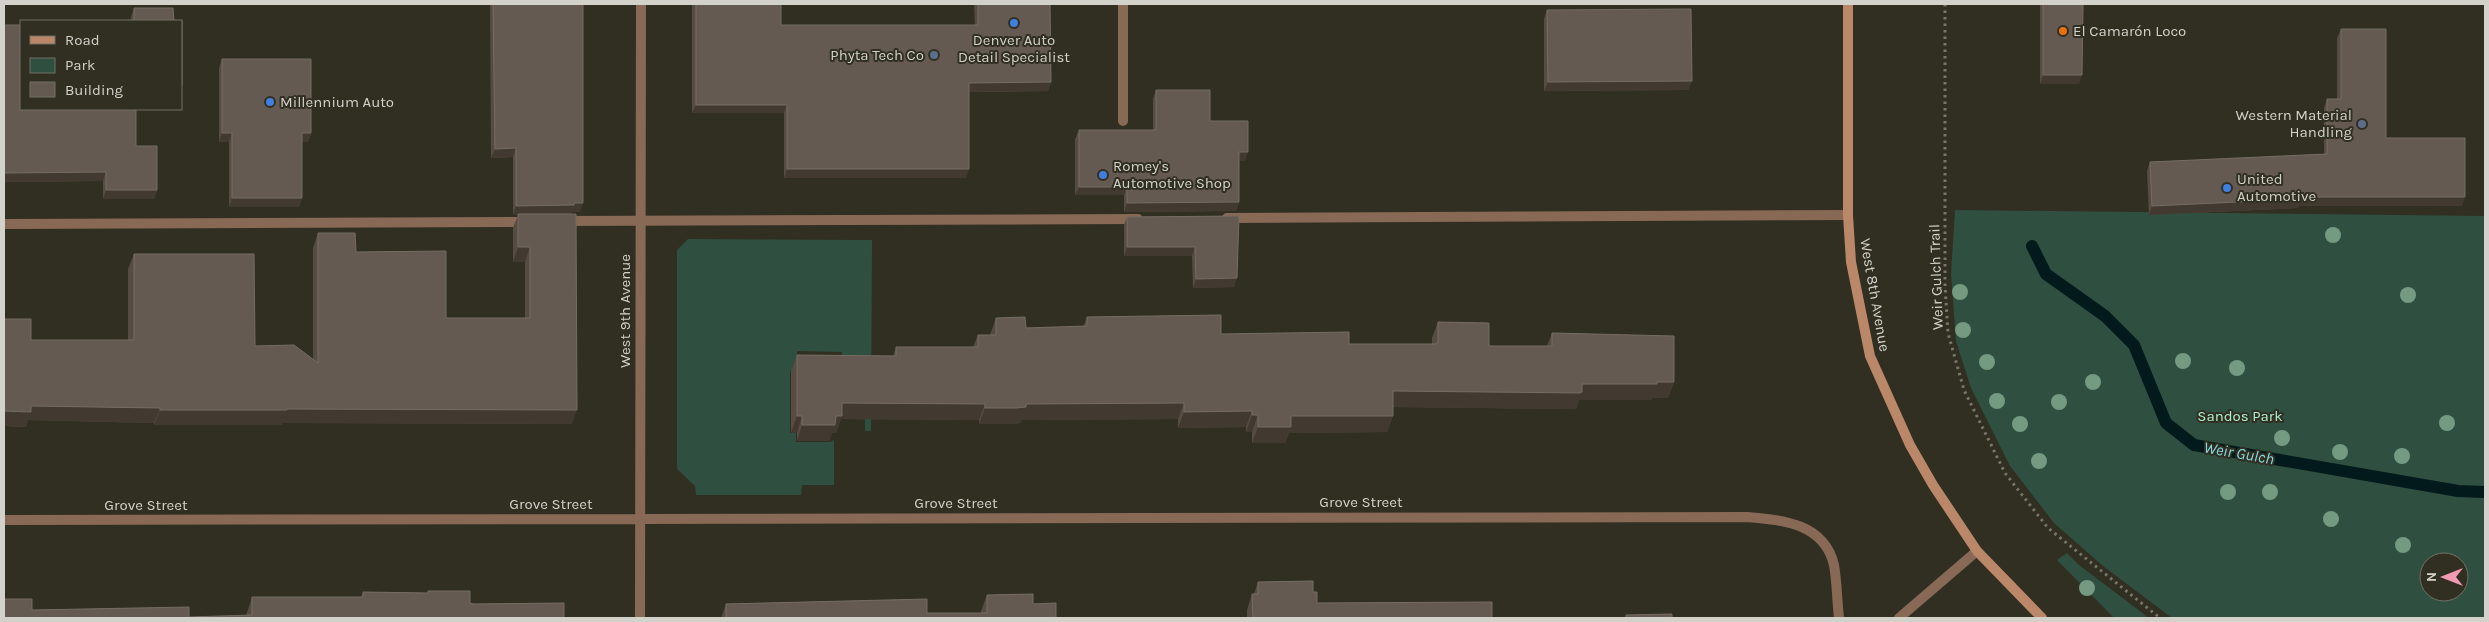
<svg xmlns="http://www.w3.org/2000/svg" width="2489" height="622" font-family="Karla,sans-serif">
  <rect width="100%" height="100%" fill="#312f22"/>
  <path fill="#2f4f40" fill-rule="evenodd" d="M1955 210 2485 216V618H2172L2103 566 2054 523 2010 466 1971 388 1956 341 1951 274ZM2429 562H2459V592H2429Z
    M688 239 872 240 871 431H865V378L842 377V352L797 351V371H790V433H796V442H830L834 440V485H802L801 495H696L695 486 677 469V250Z
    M2067 553 2079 565 2149 618H2114L2057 560Z"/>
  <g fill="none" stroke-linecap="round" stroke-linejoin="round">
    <path stroke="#021a1c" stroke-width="12" d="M2032 246 2046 274 2105 316 2134 345 2166 423 2194 445 2458 491 2485 492"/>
    <path stroke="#78766b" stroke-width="3" stroke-dasharray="2.5 4" stroke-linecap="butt" d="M1945 4V286L1948 333 1964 390 2005 473 2048 528 2160 618"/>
    <path stroke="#886955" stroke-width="10" d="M1123 4V121
      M1227 218 1848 215
      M562 221 1138 219
      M4 224 528 222"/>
    <path stroke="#886955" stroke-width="10" d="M4 520 1748 517C1782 520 1824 523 1834 565 1837 582 1837 601 1839 618
      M640 618 641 4
      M1899 618 1977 551"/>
    <path stroke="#ba8868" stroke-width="10" d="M1848 4V215L1851 262 1870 356 1910 445 1933 485 1977 551 2042 618"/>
  </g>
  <g fill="#759a82">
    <circle cx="2333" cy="235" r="8"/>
    <circle cx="1960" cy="292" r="8"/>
    <circle cx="2408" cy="295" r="8"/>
    <circle cx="1963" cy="330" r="8"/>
    <circle cx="2183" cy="361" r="8"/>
    <circle cx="1987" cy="362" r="8"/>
    <circle cx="2237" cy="368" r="8"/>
    <circle cx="2093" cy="382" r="8"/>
    <circle cx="1997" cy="401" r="8"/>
    <circle cx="2059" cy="402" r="8"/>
    <circle cx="2447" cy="423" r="8"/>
    <circle cx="2020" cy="424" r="8"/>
    <circle cx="2282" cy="438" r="8"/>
    <circle cx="2340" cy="452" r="8"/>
    <circle cx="2402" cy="456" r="8"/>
    <circle cx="2039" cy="461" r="8"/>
    <circle cx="2228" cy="492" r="8"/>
    <circle cx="2270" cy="492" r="8"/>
    <circle cx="2331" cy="519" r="8"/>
    <circle cx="2403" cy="545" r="8"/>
    <circle cx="2087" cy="588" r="8"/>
  </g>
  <path fill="#564c43" d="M490 4H583L580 212H571V214L572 424 282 423V425H154V423L28 420 26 427 4 426V319L31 340H128V269L134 254 255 346 313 359V248L318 233 356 252 446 318H525V262H513V228L518 215H513V157L491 158Z
    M692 4H781V25H975L974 4H1050L1051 82 1048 91 969 92 966 178H784V113H692Z
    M2040 4H2083L2079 84H2040Z
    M134 8H173L174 21H182V85L181 87V21H131V17Z
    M1547 10 1692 81 1688 90 1544 91V19Z
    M4 25 136 146 157 190 154 199H103V181L4 182Z
    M2341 29 2386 138 2462 206H2299L2298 208 2149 215 2147 171 2150 162 2324 154V108L2327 99H2337V38Z
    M222 59 311 133 308 142H302V198L299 207H229V142H219V68Z
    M1156 90 1210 121 1245 161H1239V202L1236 211 1124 212V195H1075V139L1079 130H1153V99Z
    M1239 216 1234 287 1193 288 1192 256H1124V225L1127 217Z
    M1087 317 1221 334 1349 344H1432V338L1438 322 1489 346H1547L1552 333 1674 382 1668 398H1652L1651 400H1579L1576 409H1574L1393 407V416L1387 432 1289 433 1285 443H1252V432H1246V427L1178 428V419L1021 420 1020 423 1010 424H979V420L841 419 836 433H832L829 441H797V433H791V371L797 355 893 356 896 347H973L978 335H990L996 318 1026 328 1083 327Z
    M1258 582 1313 592 1317 603 1492 618H1247V610L1252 594H1254Z
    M428 591 470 603 564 618H4L32 610 189 617 246 616 252 597H361L363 592 428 593Z
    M987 595 1033 604 1056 618H721L726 604 927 613H981V611Z"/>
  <path fill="#423a30" d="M2043 75H2082L2079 84H2040Z
    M1692 81 1688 90 1544 91 1548 82Z
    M1051 82 1048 91 966 92 969 83Z
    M696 105H787L784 113H692Z
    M222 133H232L229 142H219Z
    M302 133H311L308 142H299Z
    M516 148 513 157 491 158 495 149Z
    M1239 152H1248L1245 161H1236Z
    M787 169H969L966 178H784Z
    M106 172 103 181 4 182V173Z
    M1079 187H1127L1124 195H1075Z
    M106 190H157L154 199H103Z
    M2301 197H2465L2462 206H2299L2298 208 2149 215 2152 206Z
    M232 198H302L299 207H229Z
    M1239 202 1236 211 1124 212 1127 203Z
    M574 203H583L580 212H571L570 214 513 215 516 206Z
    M518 247H530L525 262H513Z
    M1127 247H1195L1192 256H1124Z
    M1237 278 1234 287 1193 288 1196 279Z
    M1657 382H1674L1668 398H1652L1651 400H1579L1576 409H1574L1387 407 1393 391Z
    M842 403 985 404 979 420 841 419 836 433H832L829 441H797L802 425 836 416Z
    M1184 403 1178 419 1021 420 1020 423 1010 424H979L985 408 1026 404Z
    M31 406 160 408 154 423 28 420 26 427 4 426V411Z
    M287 409 577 410 572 424 282 423V425H154L160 410Z
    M1252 411 1246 427 1178 428 1184 412Z
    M1252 415H1258L1252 432H1246Z
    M797 416H802L797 433H791Z
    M1291 416H1393L1387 432 1289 433 1285 443H1252L1258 427Z"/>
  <path fill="#645a52" stroke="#756d64" d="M493 4H583V203H574V205L516 206V148L495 149Z
    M696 4H781V25H978V4H1050L1051 82 969 83V169H787V105H696Z
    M2043 4H2083L2082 75H2043Z
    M134 8H173L174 21H182V85H181V21H134Z
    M1691 9 1692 81 1548 82 1547 10Z
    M4 25H21V109H136V146H157V190H106V172L4 173Z
    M2341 29H2386V138H2465V197H2301L2302 199 2152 206 2150 162 2327 154V99H2341Z
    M222 59H311V133H302V198H232V133H222Z
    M1156 90H1210V121H1248V152H1239V202L1127 203V187H1079V130H1156Z
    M518 214H576L577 410 287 409V410H160V408L31 406V412L4 411V319H31V340H134V254H254L255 346 294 345 318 363V233H355L356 252 446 251V318H530V247H518Z
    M1239 216 1237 278 1196 279 1195 247H1127V217Z
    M1221 315V334L1349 332V344H1436L1438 342V322L1489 323V346H1552V333L1674 336V382H1657V384H1582V392L1580 393 1393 391V416H1291V427H1258V415H1252V411L1184 412V403L1026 404V407L1016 408H985V404L842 403V416H836L835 425H802V416H797V355L896 356V347H978V335H996V318L1025 317 1026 328 1087 326V317Z
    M1313 581V592H1317V603L1492 602V618H1253L1252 594H1258V582Z
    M428 591H470V603L473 604 564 603V618H4V599H32V610L189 607V617L252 615V597H363V592L428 593Z
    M1033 594V604L1056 603V618H726V604L927 599V613H987V595Z
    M1672 614V618H1626V615Z"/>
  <g fill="#3f7fe0" stroke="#312f22" stroke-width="2">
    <circle cx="1014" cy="23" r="5"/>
    <circle cx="270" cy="102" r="5"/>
    <circle cx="1103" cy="175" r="5"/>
    <circle cx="2227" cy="188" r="5"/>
  </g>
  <circle fill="#e8710a" stroke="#312f22" stroke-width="2" cx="2063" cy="31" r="5"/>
  <g fill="#5c6f8a" stroke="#312f22" stroke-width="2">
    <circle cx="934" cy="55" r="5"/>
    <circle cx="2362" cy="124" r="5"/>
  </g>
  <g text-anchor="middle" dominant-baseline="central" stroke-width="4" stroke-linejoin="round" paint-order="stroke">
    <g font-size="15" fill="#d3d2ca" stroke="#312f22" text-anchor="start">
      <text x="2073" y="31">El Camarón Loco</text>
      <text x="1014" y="40" text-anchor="middle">Denver Auto<tspan x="1014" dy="17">Detail Specialist</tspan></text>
      <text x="924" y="55" text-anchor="end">Phyta Tech Co</text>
      <text x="280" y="102">Millennium Auto</text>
      <text x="2352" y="115" text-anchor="end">Western Material<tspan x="2352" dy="17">Handling</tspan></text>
      <text x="1113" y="166">Romey's<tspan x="1113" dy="17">Automotive Shop</tspan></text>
      <text x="2237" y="179">United<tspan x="2237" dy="17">Automotive</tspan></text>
    </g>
    <g font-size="15" fill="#d3d2ca" stroke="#312f22">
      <text transform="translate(1936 277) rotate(-92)">Weir Gulch Trail</text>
      <text transform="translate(1875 295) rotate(80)">West 8th Avenue</text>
      <text transform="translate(625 311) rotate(-90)">West 9th Avenue</text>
      <text x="1361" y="502">Grove Street</text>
      <text x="956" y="503">Grove Street</text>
      <text x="551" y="504">Grove Street</text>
      <text x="146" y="505">Grove Street</text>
    </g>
    <g font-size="15" fill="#adf1d0" stroke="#312f22">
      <text x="2240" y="416">Sandos Park</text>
    </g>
    <g font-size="16" font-style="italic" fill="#86d9e2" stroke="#312f22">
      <text transform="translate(2239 453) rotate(10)">Weir Gulch</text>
    </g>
  </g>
  <rect width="2489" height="622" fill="none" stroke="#d3d2ca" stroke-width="10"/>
  <rect x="20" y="20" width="162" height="90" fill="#312f22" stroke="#727065"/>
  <rect x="30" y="36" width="25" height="8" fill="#ba8868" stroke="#727065"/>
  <text x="65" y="45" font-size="15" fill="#d3d2ca">Road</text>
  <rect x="30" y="58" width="25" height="15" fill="#2f4f40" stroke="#727065"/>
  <text x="65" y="70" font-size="15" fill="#d3d2ca">Park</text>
  <rect x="30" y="82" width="25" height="15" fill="#645a52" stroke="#727065"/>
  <text x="65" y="95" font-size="15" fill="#d3d2ca">Building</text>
  <g transform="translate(2444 577) rotate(270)"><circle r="24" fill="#312f22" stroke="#727065"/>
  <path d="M0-4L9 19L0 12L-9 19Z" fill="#f19ab4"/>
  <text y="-8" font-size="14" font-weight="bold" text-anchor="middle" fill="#d3d2ca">N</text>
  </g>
</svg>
